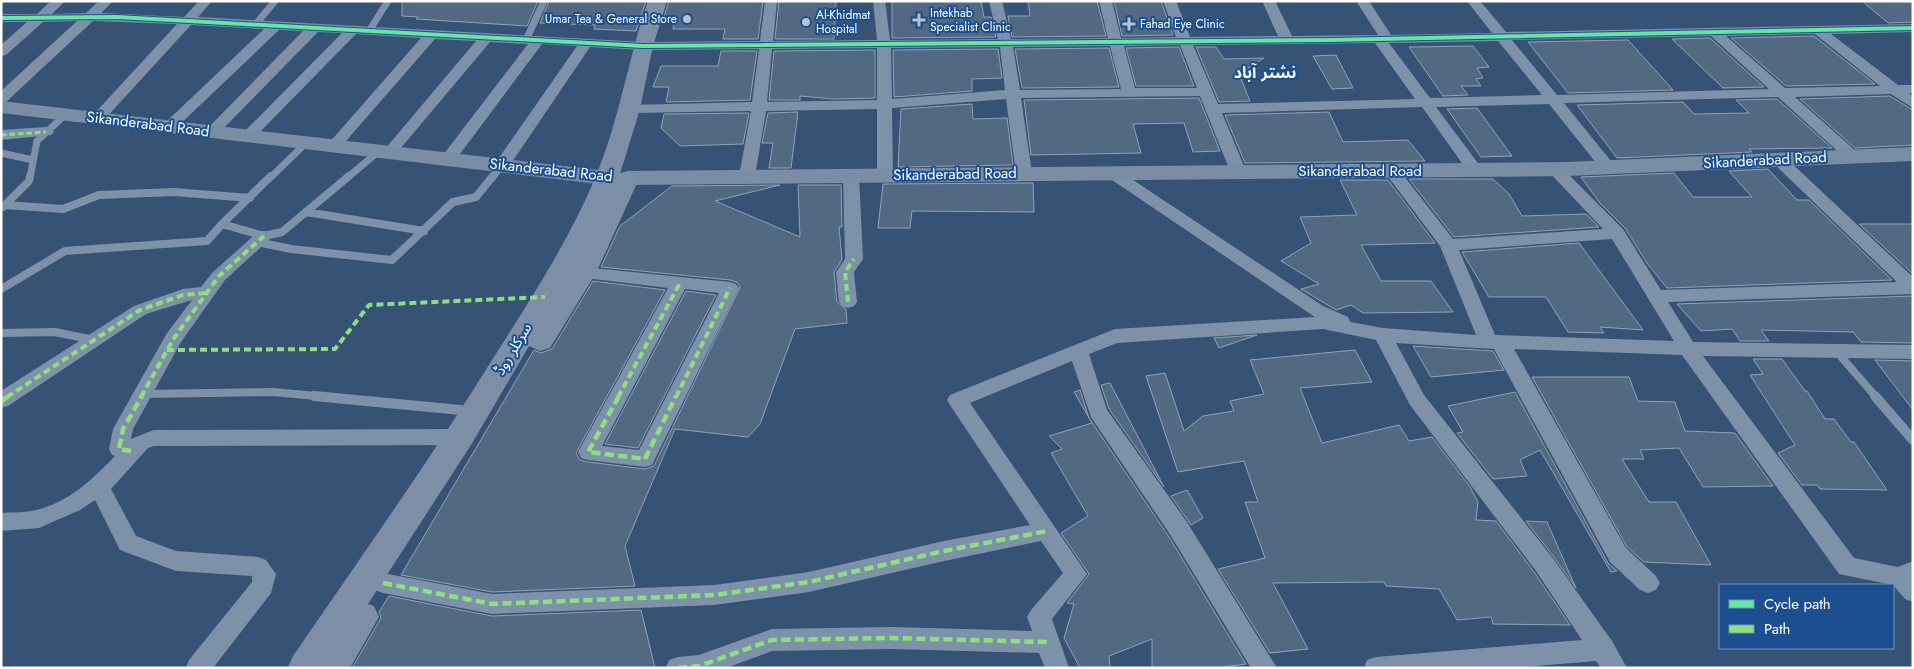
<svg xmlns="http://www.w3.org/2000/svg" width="1914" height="669" font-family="Jost,'Noto Sans Arabic',sans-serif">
  <rect width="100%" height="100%" fill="#365274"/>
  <path fill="#526984" stroke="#92a2b6" d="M402 1H538L527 26 416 19 418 17 402 16Z
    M549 1H646L636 31 594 29 595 25 540 23Z
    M669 1H763L758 39H723L725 29H673L674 23H662Z
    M779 1H836L834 39H775Z
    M892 1H981L984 17H991L996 37 892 38Z
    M1028 1H1097L1106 36 1012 37 1008 16H1030Z
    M1114 1H1161L1173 35 1122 36Z
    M1862 1H1913V22L1888 23Z
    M1814 36 1875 84 1786 86 1731 38Z
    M1710 38 1764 87 1723 88 1672 39Z
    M1628 40 1673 90 1568 93 1528 42Z
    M1473 46 1489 67 1477 68 1483 78 1476 79 1481 86H1461L1468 95 1443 96 1409 47Z
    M1179 47 1194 86H1136L1126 48Z
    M1196 47H1216L1224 59 1264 58 1239 74 1250 101 1219 102Z
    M1109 48 1119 87 1022 88 1015 49Z
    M998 49 1002 78 972 79V91L894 97 893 50Z
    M875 50V98L834 99 800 96V100H769L774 51Z
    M721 51H757L750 100 666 102 669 87H653L661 66H718Z
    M1336 55 1353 88 1332 89 1313 56Z
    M1890 96 1913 110V145L1855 148 1800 99Z
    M1199 98 1220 151 1193 152 1184 123 1133 124 1141 153 1031 155 1024 100Z
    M1777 99 1832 148 1749 149 1752 152 1617 158 1577 105 1683 102 1694 114 1749 113 1736 100Z
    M972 104 973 119 1007 118 1013 165 898 167 901 109Z
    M1477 108 1512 156 1481 157 1447 109Z
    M798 112 791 168H769L773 143H762L768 113Z
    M1329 112 1343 142 1408 140 1425 161 1245 163 1225 115Z
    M749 113 743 144 680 146 661 128 664 114Z
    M1768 169 1797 200H1809L1892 280 1667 288 1649 266 1625 228 1599 202 1581 177 1674 173 1693 197H1752L1729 171Z
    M1409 179H1493L1509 194 1522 216 1586 214 1599 227 1454 237Z
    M1340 180H1388L1435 243 1361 245 1381 281H1431L1453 312 1363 313 1351 305 1336 310 1301 289 1319 284 1281 261 1311 243 1300 217 1357 215Z
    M1033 183 1034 212 912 211 910 228H878L883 184Z
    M780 185 715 201 800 237 798 185H841L842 227H839L842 260 834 272 837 302 846 309 847 323 795 329 760 424 748 437 675 429 625 546 635 586 492 592 401 575 534 350 541 353 552 349 593 281 665 290 576 453 580 460 588 462 645 469 654 466 740 287 737 282 730 280 601 267 620 226 672 186Z
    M1859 224H1913V274Z
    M1579 243 1643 330 1600 327 1604 333 1568 332 1546 297H1489L1462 252Z
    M686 291 716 295 638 448 605 444Z
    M1913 296V343L1861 342 1853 332 1761 330 1769 341H1740L1732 329 1701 331 1677 304Z
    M1257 335 1219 348 1214 338Z
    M1413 346 1493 351 1504 370 1431 377Z
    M1355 350 1372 382 1300 388 1322 443 1399 425 1409 441 1432 437 1470 487 1478 502 1476 520 1496 521 1534 572 1570 625 1493 624 1491 617 1457 620 1439 589 1386 586 1384 582 1273 583 1308 649 1270 653 1218 569 1265 558 1245 502H1258L1244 461 1178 472 1146 376 1165 373 1184 431 1203 416 1234 411 1230 401 1264 394 1250 360Z
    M1753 359H1782L1805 391H1807L1825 419H1834L1851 442H1854L1887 490 1820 489 1817 485H1802L1778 453 1795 445 1750 375 1763 374Z
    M1875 360 1913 361V410Z
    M1532 377H1629L1638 401 1675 402 1685 431 1735 433 1773 486 1703 487 1679 448 1640 450 1644 459H1622L1649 502H1676L1711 565 1644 562 1627 547Z
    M1110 383 1164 487 1109 409 1101 385Z
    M1080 390 1089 418 1169 537 1246 664 1215 668H1152V639L1109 656 1110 668H1080L1064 638 1074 604 1067 603 1089 574 1061 533 1088 516 1051 453 1062 449 1049 436 1092 423 1074 392Z
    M1515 392 1608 563 1617 571 1611 572 1540 450 1520 460 1527 476 1493 479 1457 433 1463 432 1448 406Z
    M1187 490 1203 518 1191 525 1171 496Z
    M1526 521 1547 522 1576 588 1553 556Z
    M389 596 492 616 641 610 655 668H352L381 618 379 612Z"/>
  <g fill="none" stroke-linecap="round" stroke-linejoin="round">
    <path stroke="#7d92a8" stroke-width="7" d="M255 25 275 1
      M369 31 388 1
      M526 40 544 1
      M1 153 33 160
      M30 178 37 141 66 114
      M270 178 307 142
      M347 178 379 151
      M492 178 502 165"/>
    <path stroke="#7d92a8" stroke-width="8" d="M271 176 222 224 264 236 282 232 349 176
      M5 205 63 209 99 195 174 192 250 198
      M3 207 29 181 30 176
      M306 212 424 231
      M257 242 291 249 392 260 453 202 476 197 493 176
      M1 289 65 251 207 241 222 224
      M1 333 55 332 94 340
      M1837 352 1876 397
      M143 394 273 392 327 397"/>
    <path stroke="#7d92a8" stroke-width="10" d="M314 396 471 411
      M1875 396 1913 440"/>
    <path fill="#7d92a8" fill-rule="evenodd" d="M51 1H65L52 14 86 13 99 1H113L101 13 184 17 199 1H212L198 17 643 42 760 41 765 1H777L773 41 877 40 873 1H885L890 40 998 39 989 1H1002L1011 39 1108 38 1099 1H1112L1121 38 1176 37 1163 1H1176L1190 37 1278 36 1262 1H1275L1292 36 1378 35 1356 1H1369L1391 35 1492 33 1467 1H1480L1506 32 1913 24V32L1831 34 1898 85H1913V93H1909L1913 97V108L1891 94 1795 97 1857 152 1859 155 1857 158H1845L1778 97 1564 103 1615 166 1607 171 1601 169 1549 104 1436 107 1483 170 1475 175 1469 173 1422 107 1222 113 1246 171 1238 176 1230 171 1200 96 1021 98 1032 173 1024 178 1016 173 1006 99 892 108 893 175 885 180 877 175V109L766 111 755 176 747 181 739 176 751 111 629 113 622 109 629 105 752 102 759 49 643 50 590 47 508 168 502 170 494 165 577 46 542 44 454 162 448 164 440 159 528 44 490 42 395 155H385L382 152 385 149 476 41 435 39 339 149H329L326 146 329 143 421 38 356 34 253 139 248 141 240 136 243 133 342 33 318 32 218 134H208L205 131 208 128 303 31 279 30 175 129H165L162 126 165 123 264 29 191 25 103 121H93L91 118 93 115 177 24 93 21 6 102 1 103V91L77 21 43 22 6 55 1 56V45L27 22H1V14H37ZM1815 34 1880 86 1785 88 1726 36ZM1711 36 1769 89 1557 95 1512 40ZM1498 41 1542 95 1430 98 1389 43ZM1375 43 1415 99 1218 104 1193 45ZM1180 45 1197 88H1135L1124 46ZM1110 46 1121 89 1020 90 1013 47ZM1000 47 1005 90 892 99 891 48ZM877 48V100L767 102 772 49Z
      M46 127 51 129 54 132 51 135 1 140V130Z
      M1780 156 1786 158 1913 277V294L1668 302 1693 342 1913 345V359L1703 356 1854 558 1898 567 1913 561V602L1905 599 1893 585 1839 574 1682 355 1514 349 1626 548 1656 576 1660 583 1656 590 1648 593 1640 590 1610 562 1494 349 1396 343 1424 395 1552 557 1612 641 1627 668H1601L1596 661 1513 668H1364L1367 660 1376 657 1582 640 1536 571 1410 405 1376 340 1323 329 1117 343 1089 354 1107 410 1187 522 1277 668H1251L1171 536 1091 417 1072 361 970 403 1087 574 1052 619 1069 668H1045L1039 653 892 649 772 651 726 668H666L669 660 678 657 699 655 772 629 892 627 1032 631 1027 617 1031 610 1063 573 1041 541 944 561 809 592 714 605 492 614 383 593 375 590 371 583 375 576 383 573 492 594 714 585 809 572 944 541 1030 525 950 405 947 400 950 395 1115 329 1315 317 1106 176 1104 173 1106 170H1118L1323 306 1348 317 1350 322 1383 328 1476 335 1440 246 1383 170 1385 167H1397L1453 239 1603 229 1547 170 1549 167H1561L1623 229 1661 290 1897 282 1774 164 1772 161ZM1612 239 1674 341 1495 335 1459 250Z
      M851 170 859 175 863 259 854 272 857 302 854 306 848 308 842 306 839 302 836 272 845 259 843 175Z
      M264 231 270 232 273 236 225 280 181 342 133 429 131 439 154 430 460 429 467 431 470 437 467 443 460 445 154 446 148 448 111 489 136 536 176 551 258 557 266 560 276 574 271 593 213 668H186L189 660 252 582V576L176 571 120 550 95 500 80 510 39 528 1 531V513C12 512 25 513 36 510 68 503 94 478 115 456L112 455 109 449 113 429 167 333 192 300 146 314 8 406 1 408V391L134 306 183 289 201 287 213 272 258 232Z
      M583 267 730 282 736 284 739 288 652 465 645 467 588 460 581 458 578 452 668 288 577 277 574 273 577 269ZM685 289 719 293 639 450 602 446Z"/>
    <path fill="#798da4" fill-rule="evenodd" d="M1 101 607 171 615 173 618 177 620 173 628 171 1567 162 1913 147V161L1567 176 628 185 620 183 618 179 615 183 607 185 1 113Z"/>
    <path fill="#7d8ea7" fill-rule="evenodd" d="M648 1H667L653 46 640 109 620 174 627 172 635 174 639 179 596 273 550 348 540 351 529 346 471 445 368 604 374 606 379 617 350 668H288L293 656C363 554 434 454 499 349 534 294 570 238 595 178 619 122 628 59 648 1Z"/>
    <path stroke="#8de07e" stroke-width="3" stroke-dasharray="5.5 3" stroke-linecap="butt" d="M1 135 46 132"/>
    <path stroke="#8de07e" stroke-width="4" stroke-dasharray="7 4" stroke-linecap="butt" d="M848 302 845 272 854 259
      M167 350 335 349 369 305 545 297
      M7 397 140 310 183 295 207 293
      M141 397 174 338 219 276 264 236
      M618 397 680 283
      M676 397 730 288"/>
    <path stroke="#8de07e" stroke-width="4.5" stroke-dasharray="9 4.5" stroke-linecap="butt" d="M619 396 588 452 645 459 676 396
      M1 401 9 396
      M131 451 119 449 123 429 142 396
      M383 583 492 604 714 595 809 582 944 551 1047 531
      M678 668 699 666 772 640 892 638 1047 642"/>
    <g stroke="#1b4f8f" stroke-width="6">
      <path id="cycleway" d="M1 18 117 17 643 46 1330 40 1913 28"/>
    </g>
    <use href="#cycleway" stroke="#66e7a1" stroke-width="4"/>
  </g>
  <g fill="#b9c2ce" stroke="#1b4f8f" stroke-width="2">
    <circle cx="687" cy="19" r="5"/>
    <path d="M916.5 12.5h5v5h5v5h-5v5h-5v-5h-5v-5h5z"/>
    <circle cx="806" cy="22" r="5"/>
    <path d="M1126.5 16.5h5v5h5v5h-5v5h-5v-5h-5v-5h5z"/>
  </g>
  <g text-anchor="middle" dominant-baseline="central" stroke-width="4" stroke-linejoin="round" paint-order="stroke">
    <g font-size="12" fill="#fff" stroke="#1b4f8f" text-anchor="start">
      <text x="930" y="13">Intekhab<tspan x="930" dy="14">Specialist Clinic</tspan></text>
      <text x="816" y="15">Al-Khidmat<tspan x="816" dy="14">Hospital</tspan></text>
      <text x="677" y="19" text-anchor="end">Umar Tea &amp; General Store</text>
      <text x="1140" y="24">Fahad Eye Clinic</text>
    </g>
    <g font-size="15" fill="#fff" stroke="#1b4f8f">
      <text transform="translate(148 124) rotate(7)">Sikanderabad Road</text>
      <text transform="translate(1765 160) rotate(-3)">Sikanderabad Road</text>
      <text transform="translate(551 170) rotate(6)">Sikanderabad Road</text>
      <text x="1360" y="171">Sikanderabad Road</text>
      <text transform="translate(955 174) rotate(-1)">Sikanderabad Road</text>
      <text transform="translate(513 349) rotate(-59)">سرکلر روڈ</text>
    </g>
    <g font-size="16" font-weight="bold" fill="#fff" stroke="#1b4f8f">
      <text x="1265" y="72">نشتر آباد</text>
    </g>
  </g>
  <rect width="1914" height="669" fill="none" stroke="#ffffff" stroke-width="5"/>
  <rect x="1719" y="584" width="175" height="65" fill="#1b4f8f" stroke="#7695bc"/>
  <rect x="1729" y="600" width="25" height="8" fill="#66e7a1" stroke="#7695bc"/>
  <text x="1764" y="609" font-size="15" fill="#ffffff">Cycle path</text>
  <rect x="1729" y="625" width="25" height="8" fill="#8de07e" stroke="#7695bc"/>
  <text x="1764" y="634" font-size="15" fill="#ffffff">Path</text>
</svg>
